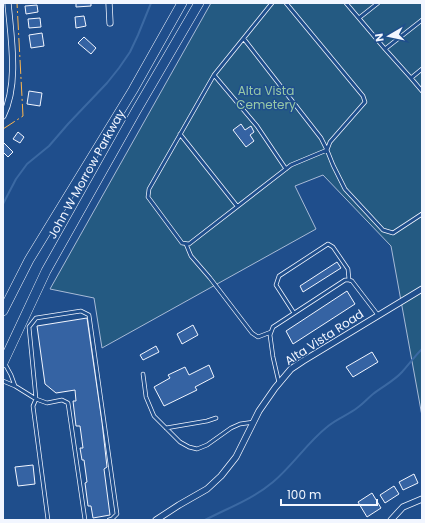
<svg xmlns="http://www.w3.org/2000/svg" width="425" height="523" font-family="Poppins,sans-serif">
  <rect width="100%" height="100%" fill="#1f4e8c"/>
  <path fill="#245a82" stroke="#a8bbd7" d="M211 3H422V416L391 246 323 175 295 186 316 229 102 348 94 298 50 289Z"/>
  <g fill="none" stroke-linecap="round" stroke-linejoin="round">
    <path stroke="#3b69a3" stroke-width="2" d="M3 204 16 179 27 164 49 146 68 124 107 83 119 68 130 52 138 35 151 3
      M205 520C228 508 253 499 273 482 293 465 307 443 327 427 336 419 348 415 357 408 363 404 368 398 373 394 383 386 394 381 402 372 409 364 415 356 422 349"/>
  </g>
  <path fill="#3563a3" stroke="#f2f6ff" d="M76 3H91V6L76 7Z
    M37 5 38 12 26 14 25 6Z
    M84 16 86 26 76 28 75 17Z
    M40 18 41 27 29 28 28 19Z
    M42 33 44 46 31 48 29 35Z
    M84 37 96 48 91 54 78 43Z
    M29 91 42 93 40 106 27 104Z
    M241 124 245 130 251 126 254 132 250 135 254 141 246 147 233 130Z
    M18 132 24 137 20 143 13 139Z
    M4 143 13 152 8 157 3 152V144Z
    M337 262 341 268 303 292 300 286Z
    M347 291 355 304 293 344 286 331Z
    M87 318 102 422 107 467 104 469 110 515 93 518 91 506H88L85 483 87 482 84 460H82L80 448H83L80 426H76L73 401H76L75 390 56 393 45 384 37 326Z
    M193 325 198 335 182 344 177 334Z
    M156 346 159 352 143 360 140 355Z
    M372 352 378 362 353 377 346 367Z
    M209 365 214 377 195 387 197 390 164 406 154 387 170 378 168 375 185 367 189 375Z
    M33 465 35 484 18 486 15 467Z
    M414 474 418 483 403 490 399 482Z
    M394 486 399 494 385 503 380 495Z
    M372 493 381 508 367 517 358 502Z"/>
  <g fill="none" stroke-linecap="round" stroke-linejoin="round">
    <g stroke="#f2f6ff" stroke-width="4.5">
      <path id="service" d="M272 3 214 75 149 189 148 197 182 243 189 244 291 165 327 150 333 165 345 189 383 230 393 233 422 214
        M286 3 363 96 365 102 330 142 327 150
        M346 3 385 49 411 78 422 91
        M359 18 378 3
        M244 39 321 138 327 150
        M385 49 422 20
        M214 75 257 126 286 169
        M411 78 422 69
        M180 134 237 206
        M186 244 191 256 210 278 252 333 258 337 271 332
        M294 313 276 285 279 276 328 244 333 247 348 269 349 280
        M5 364 11 375 15 386
        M143 374 146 397 154 416 180 442 189 447 197 449 207 445 231 428 240 424 254 422
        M3 381 15 386 36 399 33 406 48 520
        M279 383 273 357 270 335 273 327 345 280H349L352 281 378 315
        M166 428 207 421 216 418
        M85 520 68 403 62 400 47 403 36 399 29 327 36 318 81 311 89 315 117 514 112 519 109 520"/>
    </g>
    <g stroke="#f2f6ff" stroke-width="7">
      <path id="minor" d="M109 3 110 23
        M3 116C19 84 11 38 8 3
        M156 520 179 505 207 489 221 476 236 457 259 411 275 388 291 369 303 361 422 289
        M391 520 403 507 422 499"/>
    </g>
    <g stroke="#f2f6ff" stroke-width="10">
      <path id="primary" d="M3 311 29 260 133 90 182 3
        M3 363 46 271 136 111 199 3"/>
    </g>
    <use href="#service" stroke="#1f4e8c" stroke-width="3"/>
    <use href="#minor" stroke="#1f4e8c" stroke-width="5.5"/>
    <use href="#primary" stroke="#1f4e8c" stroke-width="9"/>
    <path stroke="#ffb74d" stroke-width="1" stroke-dasharray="14 3 2 3" stroke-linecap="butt" d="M3 129 23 116 17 3"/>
  </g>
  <g text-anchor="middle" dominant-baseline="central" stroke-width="3" stroke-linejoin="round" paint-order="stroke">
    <g font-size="12" fill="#97c8a6" stroke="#1f4e8c">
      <text x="266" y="90">Alta Vista<tspan x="266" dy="14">Cemetery</tspan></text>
    </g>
    <g font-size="12" fill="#f2f6ff" stroke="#1f4e8c">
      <text transform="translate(86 174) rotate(-61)">John W Morrow Parkway</text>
      <text transform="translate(324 337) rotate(-33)">Alta Vista Road</text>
    </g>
  </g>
  <rect width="425" height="523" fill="none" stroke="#f2f6ff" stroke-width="8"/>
  <g transform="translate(389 36) rotate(261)" stroke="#1f4e8c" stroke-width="3" paint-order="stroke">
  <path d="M0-3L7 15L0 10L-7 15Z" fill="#f2f6ff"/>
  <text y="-6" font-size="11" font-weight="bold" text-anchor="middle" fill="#f2f6ff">N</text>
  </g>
  <path d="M281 499v6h96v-6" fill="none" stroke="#f2f6ff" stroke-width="2"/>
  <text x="287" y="499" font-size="12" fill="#f2f6ff" stroke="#1f4e8c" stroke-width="3" paint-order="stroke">100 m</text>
</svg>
